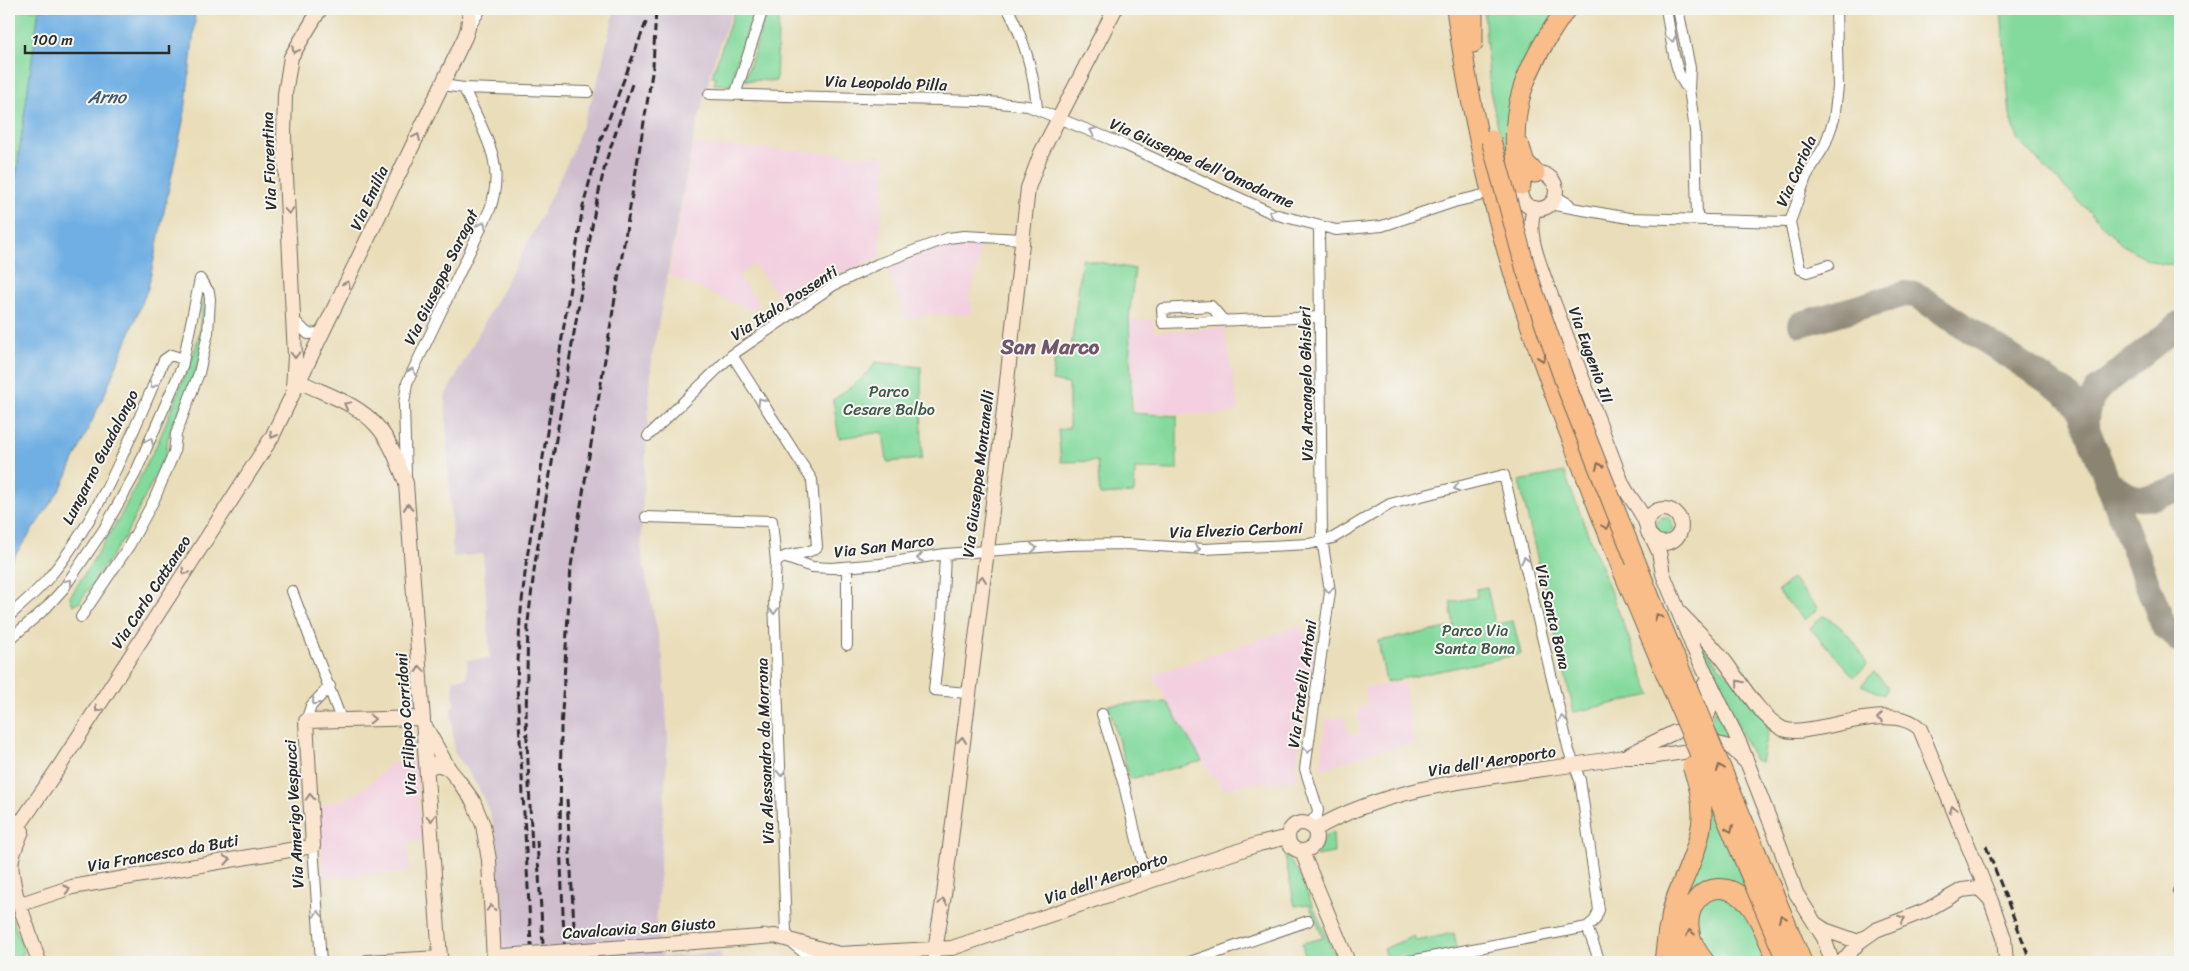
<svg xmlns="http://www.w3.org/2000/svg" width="2189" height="971" font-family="Sriracha,sans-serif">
  <rect width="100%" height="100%" fill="#f6f6f2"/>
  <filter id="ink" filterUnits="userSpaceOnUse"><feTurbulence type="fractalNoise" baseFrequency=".02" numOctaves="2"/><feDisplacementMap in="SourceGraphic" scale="10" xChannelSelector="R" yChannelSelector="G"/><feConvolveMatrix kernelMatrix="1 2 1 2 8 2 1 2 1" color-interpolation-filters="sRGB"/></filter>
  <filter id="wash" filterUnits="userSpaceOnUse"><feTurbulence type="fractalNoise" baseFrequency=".0096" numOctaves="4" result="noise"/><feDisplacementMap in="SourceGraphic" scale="20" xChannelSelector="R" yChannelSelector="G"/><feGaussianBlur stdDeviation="1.12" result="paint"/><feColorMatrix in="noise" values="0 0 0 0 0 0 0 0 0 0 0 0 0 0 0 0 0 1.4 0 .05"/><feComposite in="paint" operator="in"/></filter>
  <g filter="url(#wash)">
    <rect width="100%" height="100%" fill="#eadeba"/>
    <path fill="#f3cfdf" d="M693 144 887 157 879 245 882 256 828 280 787 308 754 264 738 277 759 303 752 311 669 275Z
      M980 244 978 268 969 295 973 314 928 315 904 320 888 267 942 248 958 245Z
      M1130 320H1153L1154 332 1224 328 1239 411 1218 415 1135 412Z
      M1301 625 1304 635 1314 632 1316 639 1296 766 1299 780 1245 784 1222 790 1218 779 1214 780 1202 761 1152 675Z
      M1404 682 1414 743 1370 753 1321 770 1326 719 1345 717 1348 735 1360 734 1358 708 1367 706 1365 687Z
      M416 762 419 820H421L423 841 407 842 410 872 323 878 320 806 359 793 391 764Z"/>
    <path fill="#cfbdce" d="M615 9H733L717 51 694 135 652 357 640 547 663 658 668 740 656 928 663 957 721 952 722 962H504L496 834 489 810 477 785 454 752 451 706H454L453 679 467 678V660L490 658 483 554 453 557 445 396 534 231 572 153 597 84Z"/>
    <path fill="#84da9d" stroke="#588264" d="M9 9 39 10 16 176 9 201Z
      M735 9H755L733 72 736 74 732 85 714 84 716 77 712 76Z
      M768 9H779L776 81 745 80Z
      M1484 9H1560L1542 35 1509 176 1490 91Z
      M2001 9H2180V265L2161 264 2145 258 2121 244 2019 141 2010 115Z
      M1082 259 1135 269 1129 318 1132 413 1177 416V470L1135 469 1134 493 1100 495 1097 461 1061 462 1058 430 1069 428V384L1052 381 1056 350 1071 349Z
      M202 295 205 311 200 361 168 437 166 454 126 535 79 603 73 605 70 597 120 517 159 440 195 350 200 330Z
      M876 362 921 367 922 459 887 462 883 432 839 438 833 400 863 378Z
      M1564 472 1651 695 1574 712 1519 481Z
      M1655 526a9 9 0 1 1 18 0a9 9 0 1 1-18 0Z
      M1790 580H1793L1816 606 1817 609 1805 620 1779 593 1778 591Z
      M1487 587 1495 624 1513 621 1521 654 1386 682 1378 641 1454 627 1450 602 1477 597 1476 589Z
      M1823 616C1842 623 1859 647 1867 665L1854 677 1810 628Z
      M1700 640 1719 666 1770 721 1761 762 1754 760 1698 641Z
      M1874 672 1888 687 1884 695 1861 685Z
      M1167 702 1202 761 1130 779 1108 705Z
      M1716 709 1731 741 1719 739 1709 722Z
      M1708 794 1746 888 1757 930 1772 962H1670Z
      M1333 832 1334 853 1316 856 1326 835Z
      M1287 856 1297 871 1338 962 1328 960 1306 962 1302 943 1323 938 1309 904 1295 906 1285 857Z
      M9 910 24 952 19 962H9Z
      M1454 933 1459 957 1470 955 1472 962H1362L1386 957 1383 949 1414 936 1416 941Z"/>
    <path fill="#6fafe3" stroke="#4d6d87" d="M39 9H194L195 23 185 112 148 288 106 391 61 488 9 564V201L16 176Z"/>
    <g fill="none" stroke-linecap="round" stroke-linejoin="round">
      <path stroke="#8a8472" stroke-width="26" d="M1801 324 1905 294 1916 295 2063 391 2079 408 2086 426
        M2180 324 2098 389C2090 401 2085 411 2086 426L2163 624 2180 641
        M2107 480C2133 506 2149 500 2180 488"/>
    </g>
  </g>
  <g filter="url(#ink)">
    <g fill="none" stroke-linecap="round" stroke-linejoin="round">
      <g stroke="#6e6a5d" stroke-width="12">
        <path id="street" d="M1008 9C1024 39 1034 74 1037 108
          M1666 9C1670 28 1674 79 1689 89
          M1678 9 1690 68 1689 89 1695 130 1697 219
          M469 28 481 9
          M442 85 464 88 588 92
          M709 94 979 101 1028 106 1125 145 1274 214 1336 230 1382 226 1454 202 1479 196
          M735 95 763 9
          M1555 196 1569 204
          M1549 204 1629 218 1790 222 1806 177 1825 145 1834 119 1838 87 1836 9
          M1790 222 1800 269 1807 272 1829 265
          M294 320 308 334 318 333 325 328
          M1223 320 1211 306 1162 309 1163 323 1320 317
          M732 355 812 480 817 547C808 555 795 552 784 557
          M648 436 732 355 834 285 878 264 948 238 964 236 1022 239
          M406 476 404 404 407 383 490 209C507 161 482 132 464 88
          M646 517 772 521 776 562 774 599 786 932 793 944 816 962
          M945 554 942 618 934 690 967 693
          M776 562 784 557 812 567 831 568 880 564 945 554 1067 545 1126 544 1204 549 1309 544 1333 538 1390 504 1504 475 1569 751 1580 780 1599 910 1595 920 1587 927 1405 962
          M292 591 341 719
          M9 616C21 605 34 594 45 582 99 521 132 434 164 360L171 355 183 359
          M81 617 129 546 154 500 174 453 176 434 199 373 208 333 210 299 209 292 200 279
          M9 640 46 608 64 588 104 529 135 474 182 367 200 279
          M847 645V567
          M1102 714 1124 785 1147 883
          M306 721 311 706 330 686
          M9 814 21 824
          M1308 824 1317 816 1318 810 1305 769 1330 592 1322 538 1319 227
          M313 846 321 962
          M2179 891 2180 890
          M1587 927 1600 962
          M933 962 935 950
          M1190 962 1308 921"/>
      </g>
      <g stroke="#6e6a5d" stroke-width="16">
        <path id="secondary" d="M1520 191a18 18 0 1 1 36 0a18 18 0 1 1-36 0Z
          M1535 208C1525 229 1538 260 1545 280L1622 483C1629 499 1643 510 1647 527
          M299 381C324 394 357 403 376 425 391 441 398 463 406 483L440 958 367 962
          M293 388 295 356 284 137 285 94 291 57 320 9
          M1647 526a17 17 0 1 1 34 0a17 17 0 1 1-34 0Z
          M1652 537 1659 552 1663 574 1693 647 1740 744 1781 849 1796 893 1824 938 1832 962
          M1679 612C1695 629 1713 645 1726 663 1741 683 1760 717 1783 729 1793 733 1807 730 1817 728 1846 723 1898 706 1920 729L1991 901 2004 938 2006 962
          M1705 684 1710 708 1707 717
          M426 728 449 769
          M1718 744 1732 748 1745 761
          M1630 754 1675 732
          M427 770 436 763 449 769 458 780 473 801 483 825 489 860 494 962
          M1288 837a14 14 0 1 1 28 0a14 14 0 1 1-28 0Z
          M1314 830C1399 778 1526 775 1623 757H1650L1683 752
          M9 840 59 767 272 437 465 37 468 28 470 9
          M1302 852 1348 962
          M16 895C9 862 9 862 22 831
          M17 897 39 962
          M21 904 72 887 313 846 306 721 423 718
          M1816 924 1825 930 1859 942
          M667 944 775 936 839 954 952 948 1259 844 1288 837
          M935 950 944 895 1000 446 1028 188 1041 153 1115 9
          M1842 962 1859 942 1876 930 1927 910 1962 890 1979 888 1989 898"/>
      </g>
      <g stroke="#6e6a5d" stroke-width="21">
        <path id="highway" d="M1456 9C1470 108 1491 205 1522 300 1552 393 1589 483 1624 574
          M1473 9V43
          M1520 147 1525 163 1535 173
          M1521 185C1504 112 1525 68 1566 9
          M1683 881C1669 913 1664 930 1683 962
          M1664 962 1668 929
          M1705 962C1664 914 1710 864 1747 902 1762 917 1767 944 1780 962"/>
      </g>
      <use href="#street" stroke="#fff" stroke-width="10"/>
      <use href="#secondary" stroke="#fce5cf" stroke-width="14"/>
      <use href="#highway" stroke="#f8bd88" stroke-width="19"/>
      <path stroke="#2b2b2b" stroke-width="3" stroke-dasharray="8 4" stroke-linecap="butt" d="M567 799 576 962
        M537 840 544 962
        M1986 846 2031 962
        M532 849 526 719 528 622 535 563 595 209 606 161 633 81
        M532 962 517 683 520 620 526 564 583 206 601 139 647 20
        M565 962 560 840 561 729 571 566 653 67 656 9"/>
      <g stroke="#6e6a5d" stroke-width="16" stroke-linecap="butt">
        <path id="secondary-bridge" d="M502 956 667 944"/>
      </g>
      <g stroke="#6e6a5d" stroke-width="21" stroke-linecap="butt">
        <path id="highway-bridge" d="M1491 140 1526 270 1568 391 1651 600 1802 962
          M1624 574 1787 962
          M1683 881C1702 837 1710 813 1692 766"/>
      </g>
      <use href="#secondary-bridge" stroke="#fce5cf" stroke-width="14"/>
      <use href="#highway-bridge" stroke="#f8bd88" stroke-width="19"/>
    </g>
    <defs><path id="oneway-chevron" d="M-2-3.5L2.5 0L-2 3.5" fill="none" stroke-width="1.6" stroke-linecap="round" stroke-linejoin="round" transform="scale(1.25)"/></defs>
    <g stroke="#a0a0a0">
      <use href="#oneway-chevron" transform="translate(1672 39) rotate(79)"/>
      <use href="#oneway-chevron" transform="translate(1093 131) rotate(-157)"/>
      <use href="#oneway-chevron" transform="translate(1272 213) rotate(-159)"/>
      <use href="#oneway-chevron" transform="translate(483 225) rotate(-64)"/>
      <use href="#oneway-chevron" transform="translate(412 371) rotate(-67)"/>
      <use href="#oneway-chevron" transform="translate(153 385) rotate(113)"/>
      <use href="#oneway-chevron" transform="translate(761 401) rotate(-122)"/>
      <use href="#oneway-chevron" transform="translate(150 441) rotate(-66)"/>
      <use href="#oneway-chevron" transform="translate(1457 488) rotate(165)"/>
      <use href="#oneway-chevron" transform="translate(1034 548) rotate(-4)"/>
      <use href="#oneway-chevron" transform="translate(1197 549) rotate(2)"/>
      <use href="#oneway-chevron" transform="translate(920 558) rotate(171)"/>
      <use href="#oneway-chevron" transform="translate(1525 560) rotate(-104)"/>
      <use href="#oneway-chevron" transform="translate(69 582) rotate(-53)"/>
      <use href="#oneway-chevron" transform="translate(1329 590) rotate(88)"/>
      <use href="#oneway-chevron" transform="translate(774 611) rotate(87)"/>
      <use href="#oneway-chevron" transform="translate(315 702) rotate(131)"/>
      <use href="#oneway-chevron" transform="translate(1562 719) rotate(-103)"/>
      <use href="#oneway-chevron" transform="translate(1308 750) rotate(98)"/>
      <use href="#oneway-chevron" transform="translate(781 773) rotate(88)"/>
      <use href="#oneway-chevron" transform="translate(318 914) rotate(-94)"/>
    </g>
    <g stroke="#94887d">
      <use href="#oneway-chevron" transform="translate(295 50) rotate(118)"/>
      <use href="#oneway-chevron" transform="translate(417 137) rotate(-65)"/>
      <use href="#oneway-chevron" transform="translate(289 211) rotate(86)"/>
      <use href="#oneway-chevron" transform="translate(347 284) rotate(-64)"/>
      <use href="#oneway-chevron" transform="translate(295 355) rotate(90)"/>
      <use href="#oneway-chevron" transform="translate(347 405) rotate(-151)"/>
      <use href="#oneway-chevron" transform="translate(273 435) rotate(120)"/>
      <use href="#oneway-chevron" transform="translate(408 507) rotate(-95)"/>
      <use href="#oneway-chevron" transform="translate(185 572) rotate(123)"/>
      <use href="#oneway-chevron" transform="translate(982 579) rotate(-83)"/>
      <use href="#oneway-chevron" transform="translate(420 669) rotate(-95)"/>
      <use href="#oneway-chevron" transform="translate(1739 683) rotate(-129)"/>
      <use href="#oneway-chevron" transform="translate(98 709) rotate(123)"/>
      <use href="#oneway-chevron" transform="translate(1880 718) rotate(173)"/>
      <use href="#oneway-chevron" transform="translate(372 719) rotate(-1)"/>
      <use href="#oneway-chevron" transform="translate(962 740) rotate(-84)"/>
      <use href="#oneway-chevron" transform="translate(310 797) rotate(-93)"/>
      <use href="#oneway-chevron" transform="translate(1953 809) rotate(-111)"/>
      <use href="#oneway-chevron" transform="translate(431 818) rotate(85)"/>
      <use href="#oneway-chevron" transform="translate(227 860) rotate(-10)"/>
      <use href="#oneway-chevron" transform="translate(67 889) rotate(-16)"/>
      <use href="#oneway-chevron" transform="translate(943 902) rotate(-82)"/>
      <use href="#oneway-chevron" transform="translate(491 908) rotate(-93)"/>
      <use href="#oneway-chevron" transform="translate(1902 919) rotate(-21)"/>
    </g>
    <g stroke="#876d55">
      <use href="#oneway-chevron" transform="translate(1542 358) rotate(70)"/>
      <use href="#oneway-chevron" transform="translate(1599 466) rotate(-112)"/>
      <use href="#oneway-chevron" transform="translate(1606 526) rotate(69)"/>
      <use href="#oneway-chevron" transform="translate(1658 617) rotate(-112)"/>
      <use href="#oneway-chevron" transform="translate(1720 768) rotate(-112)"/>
      <use href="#oneway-chevron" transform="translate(1730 829) rotate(67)"/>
      <use href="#oneway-chevron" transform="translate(1782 918) rotate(-113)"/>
      <use href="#oneway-chevron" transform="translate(1690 933) rotate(-101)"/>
    </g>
  </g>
  <g text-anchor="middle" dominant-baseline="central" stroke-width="4" stroke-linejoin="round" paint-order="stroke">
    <g font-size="16" fill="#2b2b2b" stroke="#f6f6f2">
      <text transform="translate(886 83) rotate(2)">Via Leopoldo Pilla</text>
      <text transform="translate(269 161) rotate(-92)">Via Fiorentina</text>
      <text transform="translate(1202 163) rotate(24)">Via Giuseppe dell'Omodarme</text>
      <text transform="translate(1796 171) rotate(-66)">Via Cariola</text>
      <text transform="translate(369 198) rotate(-65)">Via Emilia</text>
      <text transform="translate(441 277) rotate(-64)">Via Giuseppe Saragat</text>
      <text transform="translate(784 303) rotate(-33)">Via Italo Possenti</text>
      <text transform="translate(1591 355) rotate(70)">Via Eugenio III</text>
      <text transform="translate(1306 384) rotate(-91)">Via Arcangelo Ghisleri</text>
      <text transform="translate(100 457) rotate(-63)">Lungarno Guadalongo</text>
      <text transform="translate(978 474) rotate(-83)">Via Giuseppe Montanelli</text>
      <text transform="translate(1236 530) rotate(-2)">Via Elvezio Cerboni</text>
      <text transform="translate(884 546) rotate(-7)">Via San Marco</text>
      <text transform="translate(151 592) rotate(-57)">Via Carlo Cattaneo</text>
      <text transform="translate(1553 617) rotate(77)">Via Santa Bona</text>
      <text transform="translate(1302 684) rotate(-82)">Via Fratelli Antoni</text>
      <text transform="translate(406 724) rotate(-94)">Via Filippo Corridoni</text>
      <text transform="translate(765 751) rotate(-92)">Via Alessandro da Morrona</text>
      <text transform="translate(1492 761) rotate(-9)">Via dell'Aeroporto</text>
      <text transform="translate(294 814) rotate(-93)">Via Amerigo Vespucci</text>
      <text transform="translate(163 853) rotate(-10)">Via Francesco da Buti</text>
      <text transform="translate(1106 878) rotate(-19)">Via dell'Aeroporto</text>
      <text transform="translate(639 928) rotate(-4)">Cavalcavia San Giusto</text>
    </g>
    <g font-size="16" fill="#415748" stroke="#f6f6f2">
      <text x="889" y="391">Parco<tspan x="889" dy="18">Cesare Balbo</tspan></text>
      <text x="1475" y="630">Parco Via<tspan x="1475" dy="18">Santa Bona</tspan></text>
    </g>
    <g font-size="18" font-style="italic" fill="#43596b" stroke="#f6f6f2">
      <text x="107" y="97">Arno</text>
    </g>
    <g font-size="21" font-weight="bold" fill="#705769" stroke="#f6f6f2">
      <text x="1050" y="347">San Marco</text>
    </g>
  </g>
  <rect width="2189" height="971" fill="none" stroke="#f6f6f2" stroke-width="30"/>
  <path d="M25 45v8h144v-8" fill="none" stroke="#2b2b2b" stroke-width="2.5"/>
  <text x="32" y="45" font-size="15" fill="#2b2b2b" stroke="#f6f6f2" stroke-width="4" paint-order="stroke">100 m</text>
</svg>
